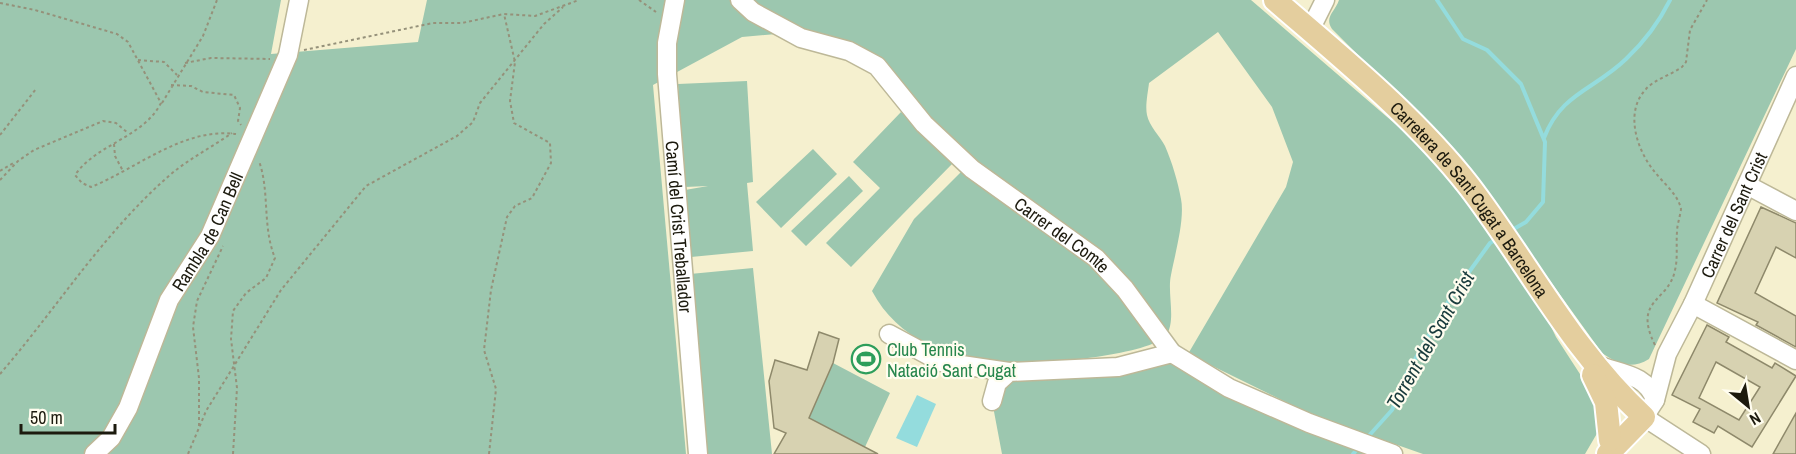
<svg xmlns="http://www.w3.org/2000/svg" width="1796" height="454" font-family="'Archivo Narrow',sans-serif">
  <rect width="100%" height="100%" fill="#f5f0cf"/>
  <path fill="#9cc7af" d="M0 0H281L271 54 418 42 427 0H1251L1422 147 1483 224 1540 304 1556 337 1589 388 1598 408 1599 430 1585 454H1423L1312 415 1188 354 1286 187 1293 162 1272 107 1218 32 1149 83C1148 92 1145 106 1147 115 1149 126 1160 136 1165 146 1172 162 1178 182 1181 199 1185 219 1175 254 1171 275 1167 292 1176 319 1167 334 1154 356 1028 366 1000 363 947 357 898 340 872 291L914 219 968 165 898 90 810 31 742 37 653 85 686 454H0Z
    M1339 0H1796V49L1649 359C1631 370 1618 364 1602 353L1471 171 1442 139 1332 29C1324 17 1335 12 1339 0Z
    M747 81 753 182 747 183 753 251 691 257 685 190 708 186 685 187 678 84Z
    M901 112 953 163 851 267 826 243 880 188 853 162Z
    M813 149 837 174 781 228 756 202Z
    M849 176 863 191 806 246 791 231Z
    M753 268 772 454H708L700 408 690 274Z
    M1172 353 1397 454H1002L992 401 997 383Z
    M833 363 890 393 865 447 809 418Z"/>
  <path fill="#94dcdd" d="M917 395 936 404 917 447 896 438Z"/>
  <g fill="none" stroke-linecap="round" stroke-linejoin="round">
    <path stroke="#94dcdd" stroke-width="4" d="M1437 0 1463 39 1487 50 1521 84 1545 142 1543 202 1526 222 1512 230
      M1544 138C1561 93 1594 90 1626 59 1644 42 1659 22 1670 0
      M1366 439 1392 410 1406 375 1451 297 1490 243 1497 239
      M1353 454 1359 447"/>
  </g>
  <path fill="#d7d2b1" stroke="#8e896b" stroke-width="1.5" fill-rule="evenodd" d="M1761 207 1796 223V258L1776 247 1755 293 1796 316V347L1756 325 1758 322 1717 303Z
    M1707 325 1729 337 1726 342 1772 368 1775 363 1796 376 1752 447 1718 426 1714 433 1693 422 1700 409 1672 395ZM1716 362 1760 387 1739 420 1699 398Z
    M819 332 839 339 833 363 809 418 878 454H774L786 433 774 428 769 381 775 360 807 370Z
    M1796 413V454H1773Z"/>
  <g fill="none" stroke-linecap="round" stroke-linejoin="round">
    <g stroke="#bdb898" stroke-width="21">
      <g id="minor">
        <path id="s1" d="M675 0 667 43V74L698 454"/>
        <path id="s2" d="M740 0 753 12 801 38 849 51 877 66 924 124 972 169 1096 258 1125 289 1172 353 1229 388 1309 423 1393 454"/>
        <path d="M1310 30 1325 0"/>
        <path d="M1747 185 1796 211"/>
        <path d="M1693 304 1796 360"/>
        <path d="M889 334 941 362 1009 372"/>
        <path d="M1597 365C1620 374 1647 374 1655 400"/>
        <path d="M992 401 997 383 1009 372 1118 367 1172 353"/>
        <path id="s3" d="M94 454 111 438 128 408 169 300 210 236 288 55 299 0"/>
        <path id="s4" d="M1701 454 1644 417 1655 400 1667 354 1693 304 1796 76"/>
      </g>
    </g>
    <g stroke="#fff" stroke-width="26">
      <g id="major">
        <path id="s5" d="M1275 0C1342 58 1414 116 1469 186 1527 262 1573 352 1644 417L1608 454"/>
        <path d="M1593 375 1606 402 1610 440"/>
      </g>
    </g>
    <path stroke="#95917a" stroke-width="2" stroke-dasharray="3 3" stroke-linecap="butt" d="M639 0 656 12
      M0 3 35 10 117 34 128 42 161 103C143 138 96 144 75 175L82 183 91 187C136 169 184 127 236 134
      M304 50 433 23H462L504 14 535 16 579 0
      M138 60 164 62 177 75
      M185 63 211 58 270 59
      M171 85 191 86 203 92 234 95 240 108 238 121 241 125
      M162 103 203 36 217 0
      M0 135 36 89
      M114 144 115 156 123 171
      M0 171 15 162
      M0 180 18 161 34 150 103 121 116 123 128 133
      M1655 345C1632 299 1669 302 1675 270 1678 258 1676 245 1677 232 1677 225 1680 217 1681 209 1678 194 1663 183 1654 171 1637 150 1624 112 1646 89 1655 79 1671 75 1682 67L1686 62 1690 30 1707 0
      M0 374C57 308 104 232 171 174 189 159 212 147 232 133
      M199 426V378L193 327 197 301 223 246
      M188 454 206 411 281 290 366 186 457 136 473 122 480 103 544 24 563 7
      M233 454 237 388 231 339 233 311 246 293 266 278 275 258C262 226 270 192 259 161
      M489 454 496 389 484 350 491 290 507 217 515 206 532 198 551 163 550 143 514 123 510 101 515 62 504 14"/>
    <use href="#minor" stroke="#fff" stroke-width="18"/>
    <use href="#major" stroke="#e4ce9e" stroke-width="22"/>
  </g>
  <defs>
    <g id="stadium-ring" transform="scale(1.5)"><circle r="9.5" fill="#fffdef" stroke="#2e9e5b" stroke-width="1.5"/><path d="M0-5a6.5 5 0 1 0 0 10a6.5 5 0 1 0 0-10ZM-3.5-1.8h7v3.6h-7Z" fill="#2e9e5b"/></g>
  </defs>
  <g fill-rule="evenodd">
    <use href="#stadium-ring" x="866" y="359"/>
  </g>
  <g text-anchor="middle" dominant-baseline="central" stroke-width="4.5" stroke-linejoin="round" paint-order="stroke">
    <g font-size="18" fill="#1c1a0e" stroke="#fffdef">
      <text stroke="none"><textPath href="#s5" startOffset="280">Carretera de Sant Cugat a Barcelona</textPath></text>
      <text stroke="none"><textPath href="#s4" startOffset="290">Carrer del Sant Crist</textPath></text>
      <text stroke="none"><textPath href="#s1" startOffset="228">Camí del Crist Treballador</textPath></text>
      <text stroke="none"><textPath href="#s3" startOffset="252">Rambla de Can Bell</textPath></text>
      <text stroke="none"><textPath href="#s2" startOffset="406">Carrer del Comte</textPath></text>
    </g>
    <g font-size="18" fill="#27864d" stroke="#fffdef" text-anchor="start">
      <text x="887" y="349">Club Tennis<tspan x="887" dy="21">Natació Sant Cugat</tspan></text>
    </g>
    <g font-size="20" font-style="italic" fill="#183b3c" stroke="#fffdef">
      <text transform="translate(1430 340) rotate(-60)">Torrent del Sant Crist</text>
    </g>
  </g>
  <g transform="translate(1748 406) rotate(150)" stroke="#fffdef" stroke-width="4.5" paint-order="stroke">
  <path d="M0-4.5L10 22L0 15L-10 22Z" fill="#1c1a0e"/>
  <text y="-9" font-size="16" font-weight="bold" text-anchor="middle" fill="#1c1a0e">N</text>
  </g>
  <path d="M21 424v9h94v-9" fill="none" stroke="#1c1a0e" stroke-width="3"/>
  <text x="30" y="424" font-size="18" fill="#1c1a0e" stroke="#fffdef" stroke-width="4.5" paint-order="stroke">50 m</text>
</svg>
